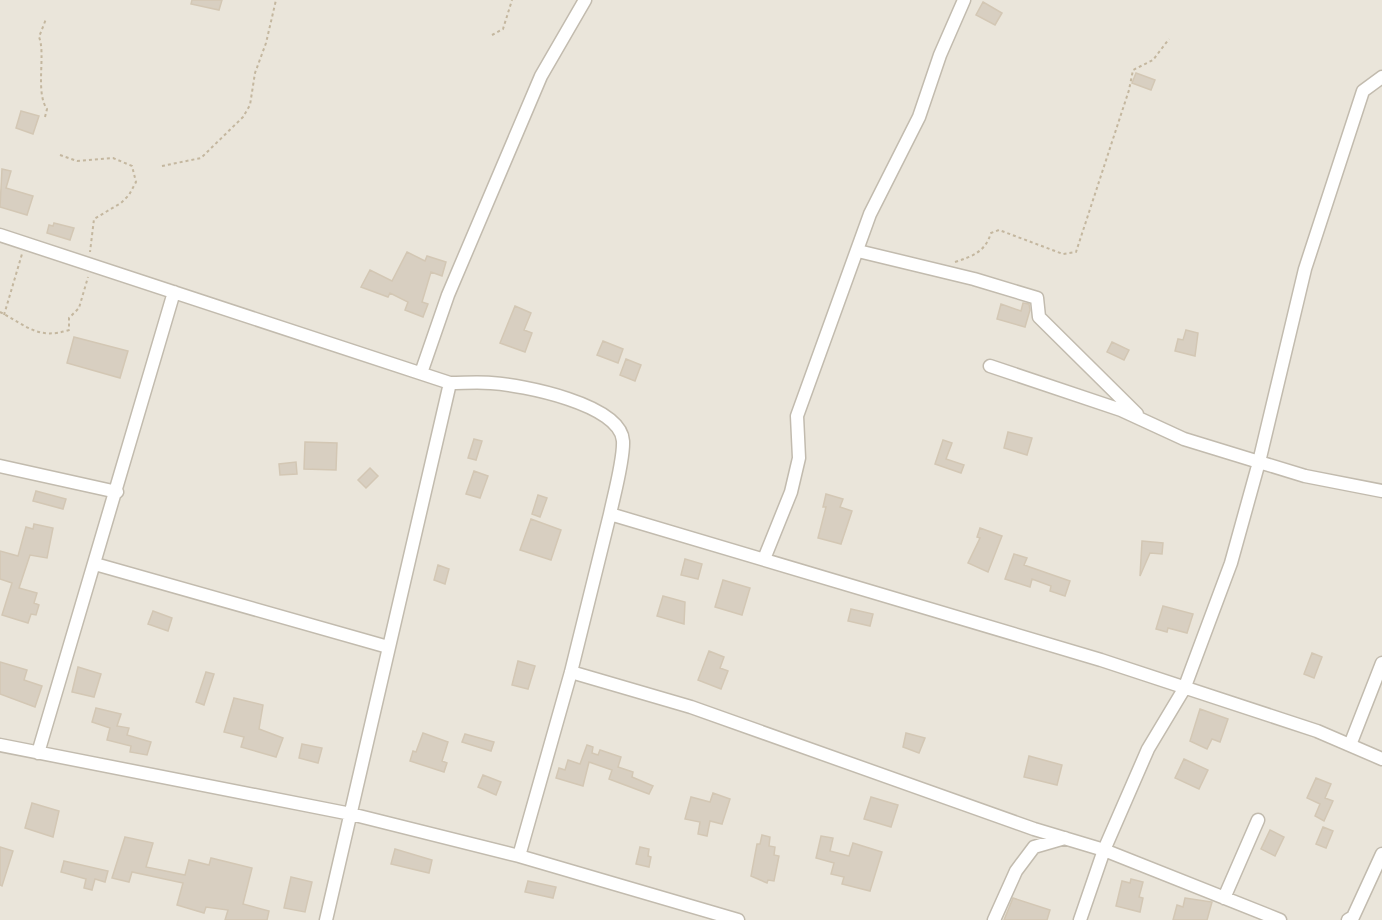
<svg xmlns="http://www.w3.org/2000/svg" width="1382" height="920" font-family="Arial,sans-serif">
  <rect width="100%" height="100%" fill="#f6f3ec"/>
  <path fill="#eae5da" d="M0 0H1382V920H0Z"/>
  <path fill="#d8cfc1" stroke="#d3c7b4" stroke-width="1.5" d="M192 0H222L219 10 191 4Z
    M983 2 1002 13 995 25 976 15Z
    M1136 73 1155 80 1151 90 1132 83Z
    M21 111 39 116 33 134 16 128Z
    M2 169 11 171 6 188 33 196 27 215 0 207Z
    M54 223 74 228 70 240 47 233 49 225 53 226Z
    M407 252 425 261 427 256 446 262 442 276 431 272 422 302 428 304 423 317 405 310 408 302 390 293 388 297 361 287 370 270 392 281Z
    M1023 303 1029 304 1030 310 1025 327 997 319 1001 304 1021 311Z
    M515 306 531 313 524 330 532 333 525 352 500 343Z
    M1186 330 1198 333 1195 356 1175 351 1178 339 1183 340Z
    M74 337 128 351 120 378 67 363Z
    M603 341 623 349 618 363 597 355Z
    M1112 342 1129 350 1124 360 1107 352Z
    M626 359 641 365 635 381 620 375Z
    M1008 432 1032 438 1027 455 1004 448Z
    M474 439 482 441 476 460 468 458Z
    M943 440 952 443 946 459 964 465 961 473 935 464Z
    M305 442 337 443 336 470 304 469Z
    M296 462 297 474 280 475 279 464Z
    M370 468 378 476 366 488 358 480Z
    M474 471 488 476 480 498 466 494Z
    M36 491 66 499 63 509 33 501Z
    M826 494 843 499 840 507 852 511 841 544 818 538 826 507H823Z
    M538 495 547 498 540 517 532 514Z
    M531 519 561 530 551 560 520 550Z
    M34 524 53 528 47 558 30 555 19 588 37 593 34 603 39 605 36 615 31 614 28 623 2 615 12 583 0 579V551L18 556 26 527 33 529Z
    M980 528 1002 536 988 572 968 563 980 538 977 537Z
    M1142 541 1163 543 1162 554 1150 553 1140 576Z
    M1014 554 1027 558 1024 565 1070 581 1065 596 1050 591 1051 586 1032 579 1030 587 1005 579Z
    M685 559 702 564 698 579 681 575Z
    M438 565 449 569 445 584 434 580Z
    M723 580 750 588 742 615 715 607Z
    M663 596 685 602 684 624 657 616Z
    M1163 606 1193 614 1187 633 1168 628 1167 632 1156 629Z
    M851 609 873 614 870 626 848 621Z
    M153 611 172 618 168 631 148 624Z
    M709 651 724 657 720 668 728 671 721 689 698 680Z
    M1312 653 1322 657 1314 678 1304 674Z
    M518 661 535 666 528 689 512 685Z
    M0 662 27 670 24 680 42 686 35 707 0 694Z
    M78 667 101 674 94 697 72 692Z
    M206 672 214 674 204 705 196 702Z
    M234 698 263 705 259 729 283 738 276 757 241 747 244 737 224 732Z
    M96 708 121 714 117 726 129 728 127 735 151 742 147 755 130 752 131 746 107 740 110 728 92 722Z
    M1200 709 1228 719 1220 742 1212 739 1207 749 1190 741Z
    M423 733 448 742 442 761 447 763 444 772 410 761 413 751 416 752Z
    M906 733 925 738 919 753 903 747Z
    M465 734 494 742 491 751 462 742Z
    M302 744 322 748 318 763 299 758Z
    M587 745 593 747 592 753 598 755 600 750 621 757 618 767 633 772 632 777 653 786 649 794 609 779 612 770 589 762 583 786 556 778 559 768 565 770 568 760 580 764Z
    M1029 756 1062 765 1057 785 1024 777Z
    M1184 759 1208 770 1199 789 1175 778Z
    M483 775 501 782 496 795 478 787Z
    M1316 778 1331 784 1325 798 1333 801 1324 821 1315 816 1320 804 1307 798Z
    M713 793 730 799 722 824 710 821 707 836 698 834 700 822 685 819 691 797 710 802Z
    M871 797 898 805 891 827 864 819Z
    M32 803 59 811 53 837 25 828Z
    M1323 827 1333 831 1326 848 1316 844Z
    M1270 830 1284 837 1275 856 1261 849Z
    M762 835 770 837 769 846 775 847 774 855 779 856 774 881 768 880 767 883 751 876 757 844H760Z
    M821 836 833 838 830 851 849 856 853 843 882 852 870 891 842 884 844 877 831 874 834 863 816 858Z
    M125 837 153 843 146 867 185 875 189 860 209 865 211 858 252 868 243 904 269 911 267 920H225L228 910 206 907 204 913 177 905 183 883 132 872 129 882 112 878Z
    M0 847 13 851 2 886 0 885Z
    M640 847 649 849 648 856 651 857 649 867 636 864Z
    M395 849 432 860 429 873 391 864Z
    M64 861 108 871 105 882 95 879 92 890 84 888 86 879 61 872Z
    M291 877 312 882 305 912 284 908Z
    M1131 879 1143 882 1139 897 1143 898 1140 912 1116 906 1122 881 1130 883Z
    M528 881 556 887 553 898 525 892Z
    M1013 898 1050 910 1047 920H1004Z
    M1185 898 1212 902 1207 920H1173L1177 905 1183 907Z"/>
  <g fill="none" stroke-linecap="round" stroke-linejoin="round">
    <g stroke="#c2bbae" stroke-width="15">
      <path id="minor" d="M0 235 450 383C464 383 478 382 491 383 522 385 621 404 623 441 624 459 614 495 610 514L1101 660 1317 731 1382 759
        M858 251 974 279 1037 298 1039 317 1137 414
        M990 366 1121 410 1184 439 1259 462 1305 476 1382 491
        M421 373 448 295 541 76 585 0
        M0 466 117 492
        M764 559 791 492 799 458 797 416 870 214 919 117 940 55 964 0
        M95 564 388 647
        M571 672 691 707 1034 829 1104 850 1280 920
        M0 745 351 814 519 856 738 920
        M1350 745 1382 663
        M38 753 174 292
        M519 856 571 672 610 514
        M1224 898 1258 820
        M326 920 450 383
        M994 920 1016 871 1034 847 1065 838
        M1080 920 1104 850 1148 749 1184 689 1231 563 1259 462 1305 269 1363 91 1382 77
        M1348 920 1353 917 1382 854"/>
    </g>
    <path stroke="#c4b79f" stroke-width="2" stroke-dasharray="3 3" stroke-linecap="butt" d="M492 35 503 29 512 0
      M45 117 47 109C35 92 46 54 39 37L46 19
      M60 155 77 161 113 158 132 166 136 182 129 195 121 203 94 219 90 252
      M162 166 201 158 243 117 250 105 255 73 266 43 276 0
      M955 262C973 256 985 252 991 233L999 230 1063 254 1076 252 1129 90 1133 70 1153 60 1169 39
      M0 312C27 326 38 340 69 330V318L79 308 88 277
      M4 315 22 254"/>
    <use href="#minor" stroke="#fff" stroke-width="12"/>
  </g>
</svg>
